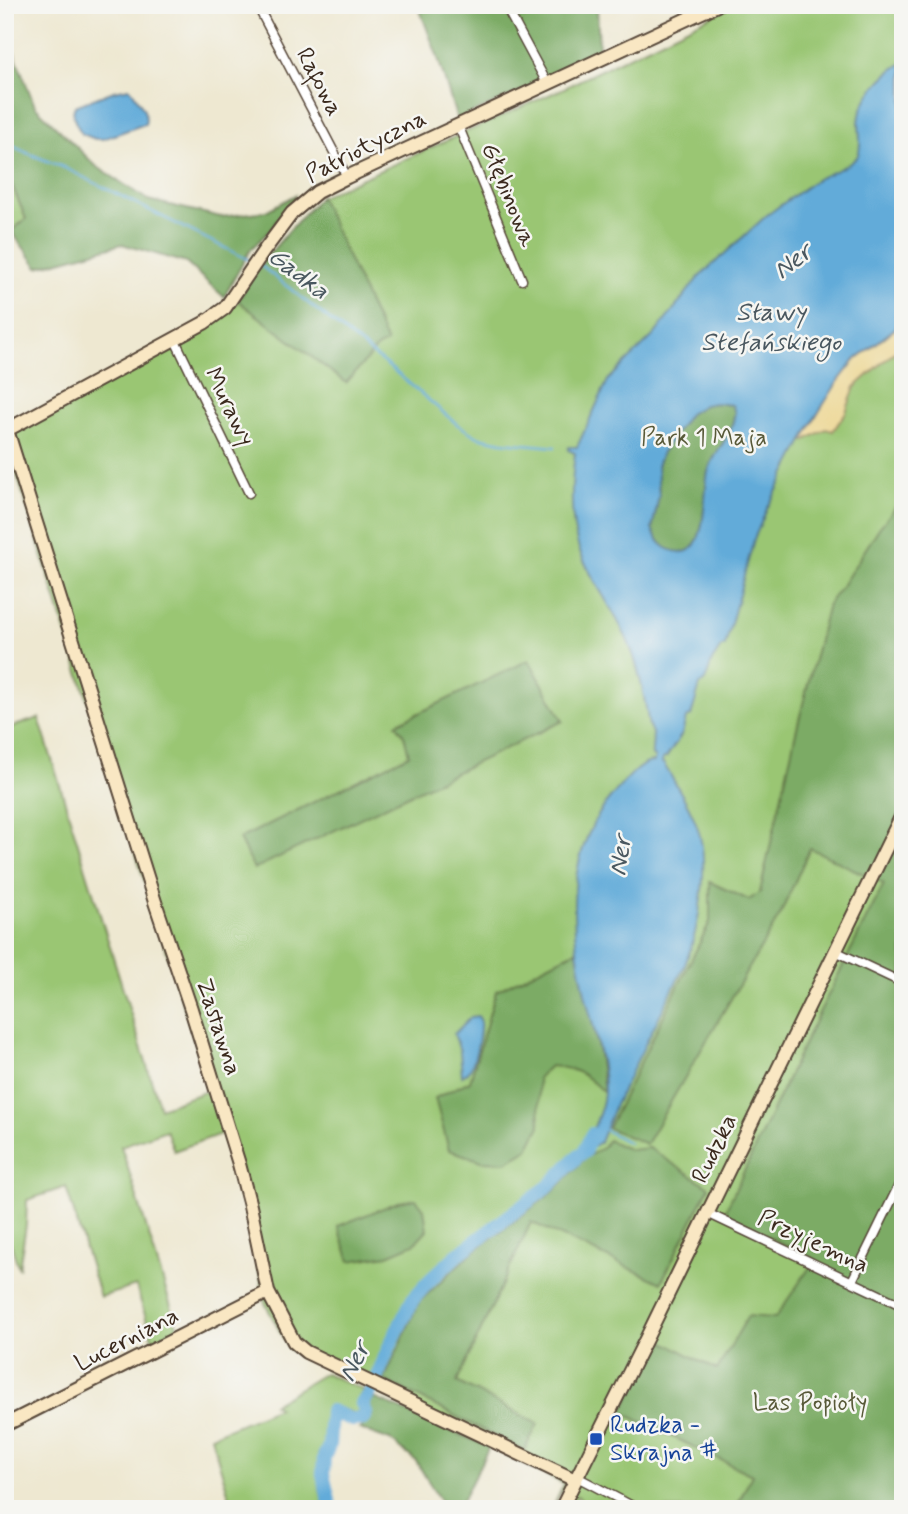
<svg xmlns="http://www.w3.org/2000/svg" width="908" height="1514" font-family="Mynerve,sans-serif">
  <rect width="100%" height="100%" fill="#f6f6f2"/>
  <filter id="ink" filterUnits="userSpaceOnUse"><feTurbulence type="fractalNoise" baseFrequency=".0143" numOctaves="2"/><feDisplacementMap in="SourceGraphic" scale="14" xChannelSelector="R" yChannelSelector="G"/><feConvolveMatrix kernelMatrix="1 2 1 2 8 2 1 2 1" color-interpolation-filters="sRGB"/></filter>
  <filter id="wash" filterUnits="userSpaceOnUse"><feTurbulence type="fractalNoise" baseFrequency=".00686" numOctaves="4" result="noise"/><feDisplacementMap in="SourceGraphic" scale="28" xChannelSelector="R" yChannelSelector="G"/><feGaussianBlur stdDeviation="1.57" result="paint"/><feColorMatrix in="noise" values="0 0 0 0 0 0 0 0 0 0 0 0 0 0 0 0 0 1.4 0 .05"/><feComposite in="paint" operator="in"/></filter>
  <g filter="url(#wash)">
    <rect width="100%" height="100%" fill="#eee8d1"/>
    <path fill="#9ac673" stroke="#6a7848" stroke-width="2" d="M733 5H903V1509H591L577 1496 574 1503 565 1492 562 1491 555 1503 564 1484 372 1389 300 1356 289 1349 265 1303 249 1216 223 1133 174 1151 166 1130 121 1146 178 1329 153 1341 136 1286 100 1297 66 1187 27 1200 26 1225 19 1269 5 1226V729L39 718 160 1108 210 1090 5 437 220 318 238 301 255 271 288 232 320 197 560 90Z
      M5 168 26 219 11 231 5 233Z
      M325 1373 363 1390 357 1402 360 1412 356 1414 333 1406 326 1409 324 1445 318 1455 320 1489 325 1509H233L211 1436 278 1408 273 1404Z"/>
    <path fill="#7bab65" stroke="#5b6a42" stroke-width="2" d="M418 5H597L599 49 522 91 457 120 438 58Z
      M7 35 35 106 96 166 148 200 221 217 266 211 295 195 294 203 282 212 272 228 250 250 224 297 186 263 122 244 38 267 11 231 26 219 5 168V36Z
      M320 197 387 343 378 347 346 383 238 301 255 271 288 232Z
      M715 403 732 405 735 412C734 417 733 423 731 428 725 444 713 454 708 472 703 489 709 556 679 552 664 550 658 542 652 529L659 496 657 466 662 452 689 414 704 405Z
      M903 498V1509H735L752 1475 621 1412 661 1340 717 1370 748 1316 775 1318 815 1260 724 1214 805 1041 884 884 810 848 780 915 646 1144 608 1128 710 922V882L749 900 760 892 796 732 828 604 840 589 879 528Z
      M529 660 563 721 254 869 239 839 409 755 404 735 396 724Z
      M577 950 599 1053 604 1093C585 1074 577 1068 550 1066L538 1078 540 1126 528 1149 506 1162 482 1161 449 1150 435 1098 470 1081 496 991Z
      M608 1140 630 1150 649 1148 709 1187 661 1283 531 1222 457 1382 538 1424 524 1451 384 1380 419 1302 469 1255 553 1192 585 1158 602 1148Z
      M416 1199 424 1209 427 1230 414 1244 388 1255 350 1261 338 1226 398 1202Z
      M374 1398 489 1447 458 1509H445L416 1461 390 1440 360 1429 372 1415 369 1404Z"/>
    <path fill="#eeda9e" stroke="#94825e" stroke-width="2" d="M899 326C904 334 904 340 899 348L855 387 846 412 833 431 826 429 802 442 828 395 855 360Z"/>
    <path fill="#62abd9" stroke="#4e6a7c" stroke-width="2" fill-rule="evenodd" d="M903 63V327L898 326 855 360 837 383 815 418 767 509 754 539 725 646 721 647 712 661 705 681 700 685 691 716 686 718 682 734 666 758H663L662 763 664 764C675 784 690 805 697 826 711 863 699 929 685 965L615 1105 600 1142 584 1152C590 1134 604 1109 604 1091 604 1061 594 1031 587 1002 569 927 562 851 617 790 626 780 641 761 654 762L655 757 652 756C651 745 656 736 649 727 645 699 640 670 629 644 616 612 594 585 581 554 569 524 571 484 575 453L568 450 569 447H577L608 380 654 335 698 278 767 215 817 179C826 174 854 165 858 155 862 145 859 133 859 122 860 100 884 73 903 63ZM715 403 732 405 735 412C734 417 733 423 731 428 725 444 713 454 708 472 703 489 709 556 679 552 664 550 658 542 652 529L659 496 657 466 662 452 689 414 704 405Z
      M129 88 132 91C138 100 149 113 145 124L103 139H95L82 134C77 126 70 115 75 106L114 91Z
      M477 1016 479 1017C483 1027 475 1066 467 1073 466 1074 464 1075 462 1076L460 1051 454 1034 471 1017Z"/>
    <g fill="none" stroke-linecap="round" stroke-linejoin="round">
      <path stroke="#62abd9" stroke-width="2.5" d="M5 142 25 152 65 168 251 261
        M260 265 398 374 458 425 478 437 502 442 555 447
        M605 1130 629 1143"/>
      <path stroke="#62abd9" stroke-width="14" d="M331 1509 323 1474 324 1457 329 1446 331 1411 352 1420 363 1419 366 1413 362 1404 372 1389 390 1345 413 1299 430 1280 457 1255 549 1186 579 1155 584 1152 592 1134"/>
    </g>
  </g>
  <g filter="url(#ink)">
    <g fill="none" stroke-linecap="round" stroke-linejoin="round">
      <g stroke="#564639" stroke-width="11">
        <path id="street" d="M257 5 347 177
          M505 5 548 85
          M458 125 522 280
          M174 338 249 493
          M835 951 903 983
          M707 1213 903 1306
          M852 1281 903 1177
          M577 1477 638 1509
          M565 1502 574 1509"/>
      </g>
      <g stroke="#564639" stroke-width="16">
        <path id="secondary" d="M5 1425 268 1292
          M575 1480 306 1352 294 1342 268 1292 250 1206 239 1164 191 1009 155 902 7 430 204 323 225 308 263 252 292 213 317 192 347 177 717 5
          M561 1509 647 1337 903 813"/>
      </g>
      <use href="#street" stroke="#fff" stroke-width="8"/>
      <use href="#secondary" stroke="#f9e7c3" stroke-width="12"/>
    </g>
  </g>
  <rect fill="#1a4fb4" stroke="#f6f6f2" stroke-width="2.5" x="589" y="1432" width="14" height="14" rx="3.5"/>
  <g text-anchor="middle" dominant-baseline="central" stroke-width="5" stroke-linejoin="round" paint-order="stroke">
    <g font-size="24" fill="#3b2a1e" stroke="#f6f6f2">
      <text transform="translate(319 82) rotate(62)">Rafowa</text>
      <text transform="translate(366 147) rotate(-27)">Patriotyczna</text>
      <text transform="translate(508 195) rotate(68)">Głębinowa</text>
      <text transform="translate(229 407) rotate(64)">Murawy</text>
      <text transform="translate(218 1027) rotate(72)">Zastawna</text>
      <text transform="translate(715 1149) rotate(-64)">Rudzka</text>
      <text transform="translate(813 1242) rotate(25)">Przyjemna</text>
      <text transform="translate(127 1340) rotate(-27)">Lucerniana</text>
    </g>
    <g font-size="24" fill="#585938" stroke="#f6f6f2">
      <text x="704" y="438">Park 1 Maja</text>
      <text x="810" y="1403">Las Popioły</text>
    </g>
    <g font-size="24" fill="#164399" stroke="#f6f6f2" text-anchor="start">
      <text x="610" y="1425">Rudzka -<tspan x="610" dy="28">Skrajna #</tspan></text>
    </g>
    <g font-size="26" font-style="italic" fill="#49575f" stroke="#f6f6f2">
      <text transform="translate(793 262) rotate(-38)">Ner</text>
      <text transform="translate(298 274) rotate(37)">Gadka</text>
      <text x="771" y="313">Stawy<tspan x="771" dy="30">Stefańskiego</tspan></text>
      <text transform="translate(621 856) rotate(-82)">Ner</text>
      <text transform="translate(355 1362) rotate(-64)">Ner</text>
    </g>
  </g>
  <rect width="908" height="1514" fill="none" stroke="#f6f6f2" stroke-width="28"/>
</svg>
